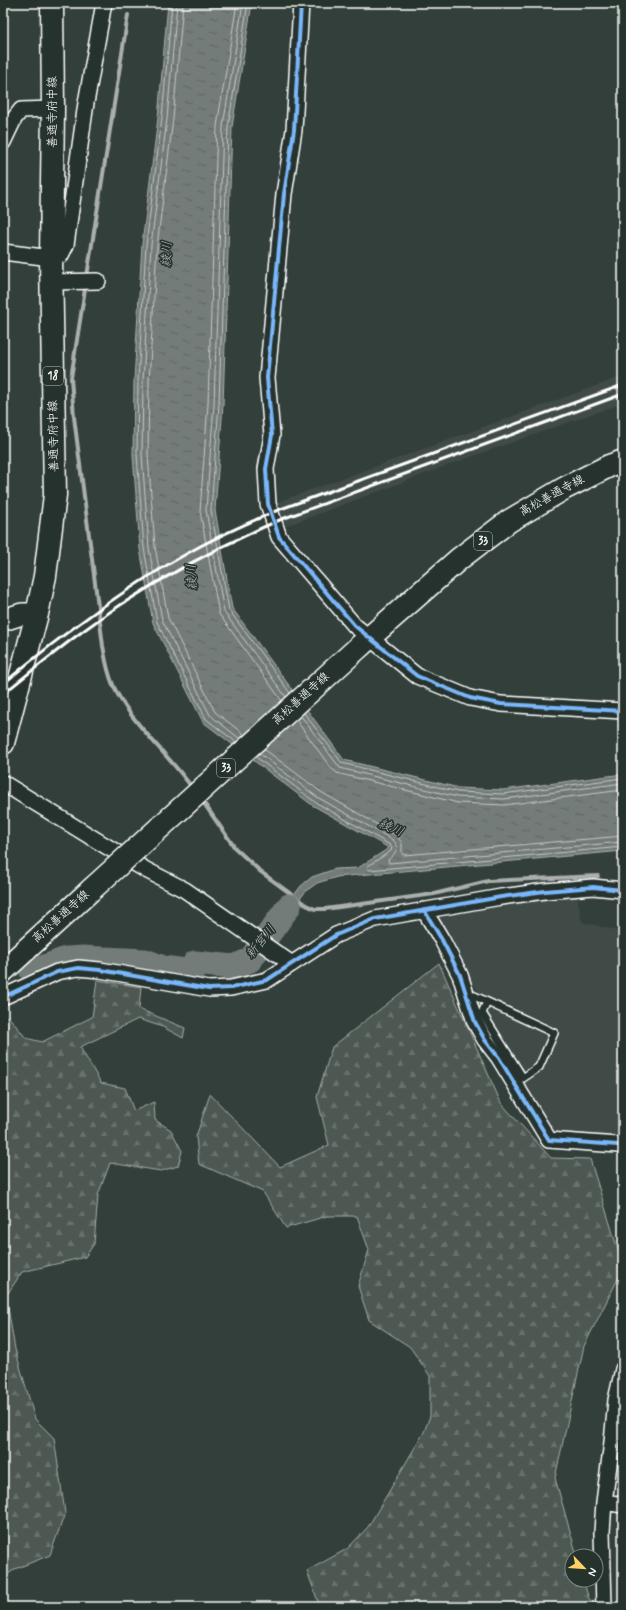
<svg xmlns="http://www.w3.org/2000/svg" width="626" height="1610" font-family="Mynerve,'Klee One',sans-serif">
  <defs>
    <pattern id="forest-firs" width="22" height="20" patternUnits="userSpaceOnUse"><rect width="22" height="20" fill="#4d5853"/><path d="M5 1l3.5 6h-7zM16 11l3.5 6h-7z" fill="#68716d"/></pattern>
    <pattern id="water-ripples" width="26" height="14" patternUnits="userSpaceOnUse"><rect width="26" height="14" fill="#737b78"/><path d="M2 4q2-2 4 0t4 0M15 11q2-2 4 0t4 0" fill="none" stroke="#606462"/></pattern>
  </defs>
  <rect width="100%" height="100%" fill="#333f3a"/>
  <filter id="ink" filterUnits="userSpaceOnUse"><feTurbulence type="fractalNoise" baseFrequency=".025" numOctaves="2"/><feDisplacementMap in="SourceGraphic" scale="8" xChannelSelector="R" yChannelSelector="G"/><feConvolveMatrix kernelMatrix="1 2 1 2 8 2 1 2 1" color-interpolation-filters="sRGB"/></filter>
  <g filter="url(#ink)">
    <path fill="#404c47" d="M623 376V403L454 463 286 526 278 510 275 503Z
      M577 896 582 922 623 932V1142L550 1133 476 1008 478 991 463 969 437 918 501 902Z"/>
    <path fill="url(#forest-firs)" stroke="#a6aca9" d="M439 963 501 1103 551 1158 590 1159 623 1266V1269L584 1346 555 1478 577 1556H572V1580H583L589 1599 599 1607H320L307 1571 347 1549 368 1527 424 1432 430 1416V1376L410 1347 369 1320 358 1286 369 1250 357 1216H327L286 1228 263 1192 199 1164 196 1137 210 1094 280 1167 329 1145 317 1097 332 1047Z
      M97 980 141 987 139 1009 185 1028 183 1038 163 1027 138 1019 80 1047 101 1083 125 1088 134 1111 154 1102 155 1120 171 1130 182 1151 178 1166 161 1171 110 1163 98 1195 94 1244 85 1257 22 1272 6 1296 15 1349 35 1419 54 1438 65 1513 50 1555 15 1569 3 1578V1019L8 1016 26 1038 42 1042 92 1017Z"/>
    <path fill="url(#water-ripples)" stroke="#abb0ae" d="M168 3H252L232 127 223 405 215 510 232 608 344 760 459 788 503 790 623 774V851L337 877 317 883 306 891 271 935 266 932 301 886 312 877 335 869 358 868 389 848 312 805 203 722 153 623 140 549 133 455 134 381 142 244 158 118Z"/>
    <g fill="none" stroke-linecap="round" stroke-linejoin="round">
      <path stroke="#c7cac9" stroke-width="1" d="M172 3 162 118 146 245 138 381 137 455 144 548 157 622 206 719 236 742
        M177 3 167 119 151 245 143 381 142 455 149 548 162 620 210 715 240 739
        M183 3 173 119 157 246 149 381 148 455 155 547 168 618 215 712 245 735
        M237 3 217 126 208 404 200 511 219 614 282 701
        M243 3 223 126 214 404 206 510 224 612 286 697
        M248 3 228 127 219 404 211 510 229 610 290 693
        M304 713 342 763 458 792 503 794 623 778
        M301 716 340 768 457 797 504 799 623 783
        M296 720 331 768 337 773 458 803 504 805 623 790
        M264 749 321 792 397 836 402 843V854L404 855 623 836
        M259 753 317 797 393 840C400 848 395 854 388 860L389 863 623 842
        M256 757 315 802 390 845 392 848 391 851 368 866 367 868 369 870 623 847"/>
      <path stroke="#abb0ae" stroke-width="4" d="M128 15 71 378 74 417 103 646C106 662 109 679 117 693 137 729 170 756 193 789
        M201 799 235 848 261 872 306 905 315 909H325L434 894 488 881 598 876"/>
      <path stroke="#737b78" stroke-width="25" d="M32 972 66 959 83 958 145 961 163 968 193 972 195 963 234 967 250 960 289 906"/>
      <g stroke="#fff" stroke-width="10">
        <path id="lane" d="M466 992 554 1033 539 1067 523 1078 482 1013 487 1002"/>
      </g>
      <g stroke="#fff" stroke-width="18">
        <path id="street" d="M301 3 294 130 284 194 267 378 272 435 266 469 268 504 279 537 355 626 417 676 470 698 501 704 623 711
          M3 142 14 119 21 110 53 109
          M3 252 51 258 61 255 66 245 86 103 104 3
          M51 282 98 281
          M3 783 96 840 146 870 185 890 292 964
          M424 910 442 940 460 975 475 1022 485 1040 499 1058 549 1140 618 1145 623 1147
          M3 997 57 972 78 968 100 970 209 989 231 988 267 980 336 935 375 919 501 897 545 891 593 887 623 890
          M604 1502 623 1505
          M604 1607 602 1532 604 1502 612 1442 616 1400 623 1369"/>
      </g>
      <g stroke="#fff" stroke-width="24">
        <path id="secondary" d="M3 620 22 614H37"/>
      </g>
      <g stroke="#fff" stroke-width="25">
        <path id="primary" d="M360 646 459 559 509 521 565 488 609 466 623 461
          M3 743 37 614 45 576 55 495 51 258 53 109 52 3
          M3 971 92 889"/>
      </g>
      <use href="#lane" stroke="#26332d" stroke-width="7"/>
      <use href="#street" stroke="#26332d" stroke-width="15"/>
      <use href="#secondary" stroke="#26332d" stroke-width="21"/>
      <use href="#primary" stroke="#26332d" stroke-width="22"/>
      <path stroke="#fff" stroke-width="3" d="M3 684C63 633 126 587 195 549 222 534 250 522 278 510L623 385
        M3 694C42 663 80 631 122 604 173 571 226 543 282 519L623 394"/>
      <g stroke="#fff" stroke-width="25" stroke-linecap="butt">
        <path id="primary-bridge" d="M92 889 360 646"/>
      </g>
      <use href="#primary-bridge" stroke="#26332d" stroke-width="22"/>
      <g stroke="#26332d" stroke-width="6">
        <path id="cycleway" d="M301 3 294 130 284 194 267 378 272 435 266 469 268 504 279 537 355 626 417 676 470 698 501 704 623 711
          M424 910 442 940 460 975 475 1022 485 1040 499 1058 549 1140 618 1145 623 1147
          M3 997 57 972 78 968 100 970 209 989 231 988 267 980 336 935 375 919 501 897 545 891 593 887 623 890"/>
      </g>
      <use href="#cycleway" stroke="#7ab7fb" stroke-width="4"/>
    </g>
  </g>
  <g text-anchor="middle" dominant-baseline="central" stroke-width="3" stroke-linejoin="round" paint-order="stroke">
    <g fill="#26332d" stroke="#bec2c0" stroke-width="1">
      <rect x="43" y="367" width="20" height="18" rx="3"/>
      <rect x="474" y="532" width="18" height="18" rx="3"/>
      <rect x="217" y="759" width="18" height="18" rx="3"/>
    </g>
    <g font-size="11" font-weight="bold" fill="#fff">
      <text x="53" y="376">18</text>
      <text x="483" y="541">33</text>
      <text x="226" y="768">33</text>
    </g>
    <g font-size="12" fill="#fff" stroke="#26332d">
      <text transform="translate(53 112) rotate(-90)">善通寺府中線</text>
      <text transform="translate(54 436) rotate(-91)">善通寺府中線</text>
      <text transform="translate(552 496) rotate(-29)">高松善通寺線</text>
      <text transform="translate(301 699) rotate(-42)">高松善通寺線</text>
      <text transform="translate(61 917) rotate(-42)">高松善通寺線</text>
    </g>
    <g font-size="13" font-style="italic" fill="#b9bdbc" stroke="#26332d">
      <text transform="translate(167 254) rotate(-87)">綾川</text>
      <text transform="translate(192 577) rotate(-93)">綾川</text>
      <text transform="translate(391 828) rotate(24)">綾川</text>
      <text transform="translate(261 942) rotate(-51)">新宮川</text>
    </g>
  </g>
  <rect width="626" height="1610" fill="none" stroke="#26332d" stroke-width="16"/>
  <rect x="8" y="8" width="610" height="1594" fill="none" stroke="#fff" stroke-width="1.5" filter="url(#ink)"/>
  <g transform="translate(584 1568) rotate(115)"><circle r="19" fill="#26332d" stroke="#7d8581"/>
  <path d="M0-3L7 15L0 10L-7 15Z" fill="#ffd166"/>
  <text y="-6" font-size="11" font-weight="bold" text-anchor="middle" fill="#ffffff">N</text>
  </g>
</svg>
